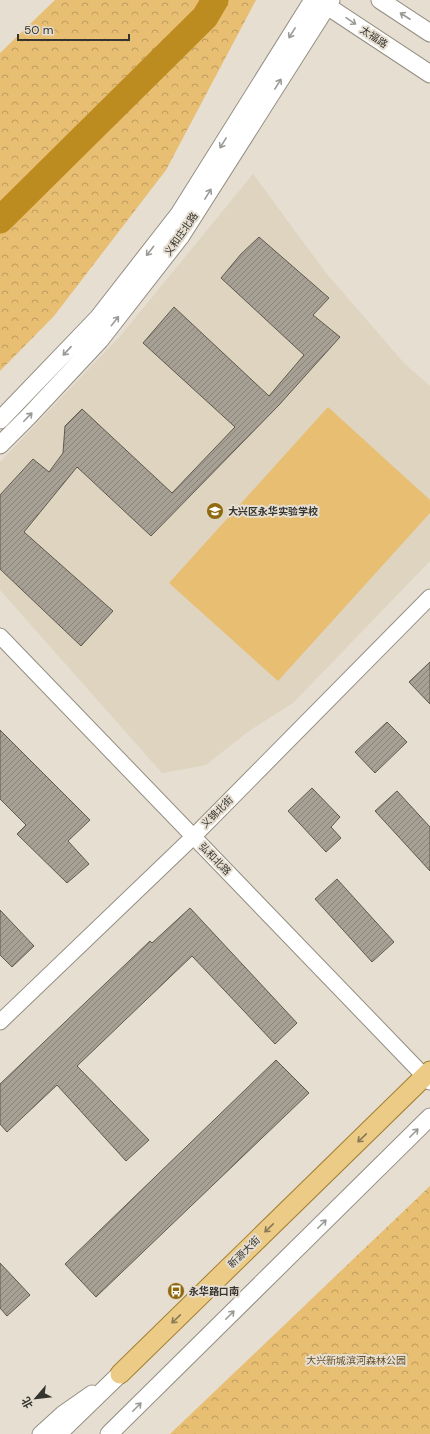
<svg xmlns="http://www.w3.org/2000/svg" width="430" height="1434" font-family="'DM Sans','Noto Sans SC',sans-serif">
  <defs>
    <pattern id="park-crowns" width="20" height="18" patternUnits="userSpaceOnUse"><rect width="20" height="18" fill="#e7be72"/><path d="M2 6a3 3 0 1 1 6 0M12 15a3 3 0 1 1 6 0" fill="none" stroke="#bc9b5e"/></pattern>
    <pattern id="building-hatch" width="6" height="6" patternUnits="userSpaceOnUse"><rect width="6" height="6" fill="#a7a094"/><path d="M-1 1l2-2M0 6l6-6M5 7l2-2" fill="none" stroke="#898379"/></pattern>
  </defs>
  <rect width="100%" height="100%" fill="#e5ded1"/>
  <path fill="#dfd4c0" d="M253 174 326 273 404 363 430 386V561L293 703 249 731 206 765 162 773 0 590V462L122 334Z"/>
  <path fill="url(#park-crowns)" d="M55 0H256L166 170 54 316 0 371V53Z
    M430 1186V1434H170Z"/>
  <path fill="#e7be72" d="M328 407 430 500V513L278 681 169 583Z"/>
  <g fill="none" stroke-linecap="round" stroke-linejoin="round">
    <path stroke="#bd8c20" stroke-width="27" d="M0 220 205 17 215 0"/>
  </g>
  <path fill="url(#building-hatch)" stroke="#5f594e" d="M259 237 329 298 313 315 340 337 279 405 151 536 77 467 24 532 113 611 81 646 0 569V495L33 459 49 472 63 453 65 426 82 409 172 493 235 427 143 343 174 307 269 396 304 355 221 278 241 254Z
    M430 662V704L409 682Z
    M387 722 407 742 375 773 355 752Z
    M0 730 90 820 68 841 89 864 67 883 17 834 26 825 0 799Z
    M312 788 340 817 331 827 341 838 326 852 288 811Z
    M397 791 430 827V871L375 811Z
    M337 879 394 942 372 962 315 899Z
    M190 908 297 1023 275 1044 192 956 77 1066 149 1140 126 1161 57 1085 7 1132 0 1124V1084L150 941 152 943Z
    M0 910 34 946 12 967 0 955Z
    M276 1060 309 1093 96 1297 65 1264Z
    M0 1263 30 1295 7 1316 0 1308Z"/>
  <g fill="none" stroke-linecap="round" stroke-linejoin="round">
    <g stroke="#948e82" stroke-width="17">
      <path id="tertiary" d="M0 636 430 1082
        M0 1022 193 837 430 597
        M40 1434 62 1414 92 1393"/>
    </g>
    <g stroke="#948e82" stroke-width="19">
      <path id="secondary" d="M318 0 430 74
        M380 0 430 33
        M0 420 98 318 179 214 313 0
        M0 445 28 417 100 340 181 236 331 0
        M58 1434 120 1374
        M109 1434 430 1117"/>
    </g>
    <g stroke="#a37f32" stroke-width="21">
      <path id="primary" d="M120 1374 430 1071"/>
    </g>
    <use href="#tertiary" stroke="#fff" stroke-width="15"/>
    <use href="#secondary" stroke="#fff" stroke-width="17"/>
    <use href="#primary" stroke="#ebcb85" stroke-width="19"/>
  </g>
  <defs><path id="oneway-shaft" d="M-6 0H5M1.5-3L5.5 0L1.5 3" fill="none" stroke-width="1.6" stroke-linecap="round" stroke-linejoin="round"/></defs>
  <g stroke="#9a9a97">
    <use href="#oneway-shaft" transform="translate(405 16) rotate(-147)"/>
    <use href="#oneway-shaft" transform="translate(351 21) rotate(34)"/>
    <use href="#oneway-shaft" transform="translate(292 33) rotate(122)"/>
    <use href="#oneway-shaft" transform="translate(278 84) rotate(-58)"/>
    <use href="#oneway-shaft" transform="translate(223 143) rotate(122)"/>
    <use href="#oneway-shaft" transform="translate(208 194) rotate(-58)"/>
    <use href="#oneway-shaft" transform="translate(150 251) rotate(128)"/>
    <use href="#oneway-shaft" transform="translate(115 321) rotate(-52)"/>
    <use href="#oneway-shaft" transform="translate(67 351) rotate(133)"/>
    <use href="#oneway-shaft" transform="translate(28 417) rotate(-46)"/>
    <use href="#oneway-shaft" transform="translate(414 1133) rotate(-45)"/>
    <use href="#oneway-shaft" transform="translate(322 1224) rotate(-45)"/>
    <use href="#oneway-shaft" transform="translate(230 1315) rotate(-45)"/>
    <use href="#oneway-shaft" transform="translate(137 1407) rotate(-45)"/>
  </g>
  <g stroke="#877856">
    <use href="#oneway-shaft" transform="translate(362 1138) rotate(136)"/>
    <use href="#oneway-shaft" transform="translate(269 1228) rotate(136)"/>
    <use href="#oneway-shaft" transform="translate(176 1319) rotate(136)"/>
  </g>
  <defs>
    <g id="school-disc" transform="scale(0.9)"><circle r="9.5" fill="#916a10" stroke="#e5ded1"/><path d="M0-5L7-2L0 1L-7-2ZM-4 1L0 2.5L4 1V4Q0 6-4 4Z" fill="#fff"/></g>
    <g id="bus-disc" transform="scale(0.9)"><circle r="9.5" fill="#916a10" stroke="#e5ded1"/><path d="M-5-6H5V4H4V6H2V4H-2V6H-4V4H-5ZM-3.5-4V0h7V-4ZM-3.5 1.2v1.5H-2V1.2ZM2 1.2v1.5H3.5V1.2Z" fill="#fff"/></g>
  </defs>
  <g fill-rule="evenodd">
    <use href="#school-disc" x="215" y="511"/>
    <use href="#bus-disc" x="176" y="1291"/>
  </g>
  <g text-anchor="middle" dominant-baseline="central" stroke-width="4" stroke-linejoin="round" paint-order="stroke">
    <g font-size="10" fill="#36342f" stroke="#e5ded1">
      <text transform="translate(374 37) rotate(34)">太福路</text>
      <text transform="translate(181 234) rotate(-55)">义和庄北路</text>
      <text transform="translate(217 812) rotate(-45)">义锦北街</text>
      <text transform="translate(215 859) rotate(46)">弘和北路</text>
      <text transform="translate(244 1252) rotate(-44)">新源大街</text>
    </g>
    <g font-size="10" font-weight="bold" fill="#36342f" stroke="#e5ded1" text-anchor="start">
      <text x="228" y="511">大兴区永华实验学校</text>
      <text x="189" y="1291">永华路口南</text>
    </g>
    <g font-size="10" fill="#654f27" stroke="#e5ded1">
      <text x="356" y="1360">大兴新城滨河森林公园</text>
    </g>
  </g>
  <g transform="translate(36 1398) rotate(242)" stroke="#e5ded1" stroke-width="3" paint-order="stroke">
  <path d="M0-3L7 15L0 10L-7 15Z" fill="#36342f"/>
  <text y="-6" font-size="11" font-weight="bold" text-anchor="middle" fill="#36342f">北</text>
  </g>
  <path d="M18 34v6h111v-6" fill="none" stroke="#36342f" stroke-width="2"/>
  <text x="24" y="34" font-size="12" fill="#36342f" stroke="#e5ded1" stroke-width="3" paint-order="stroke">50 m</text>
</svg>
